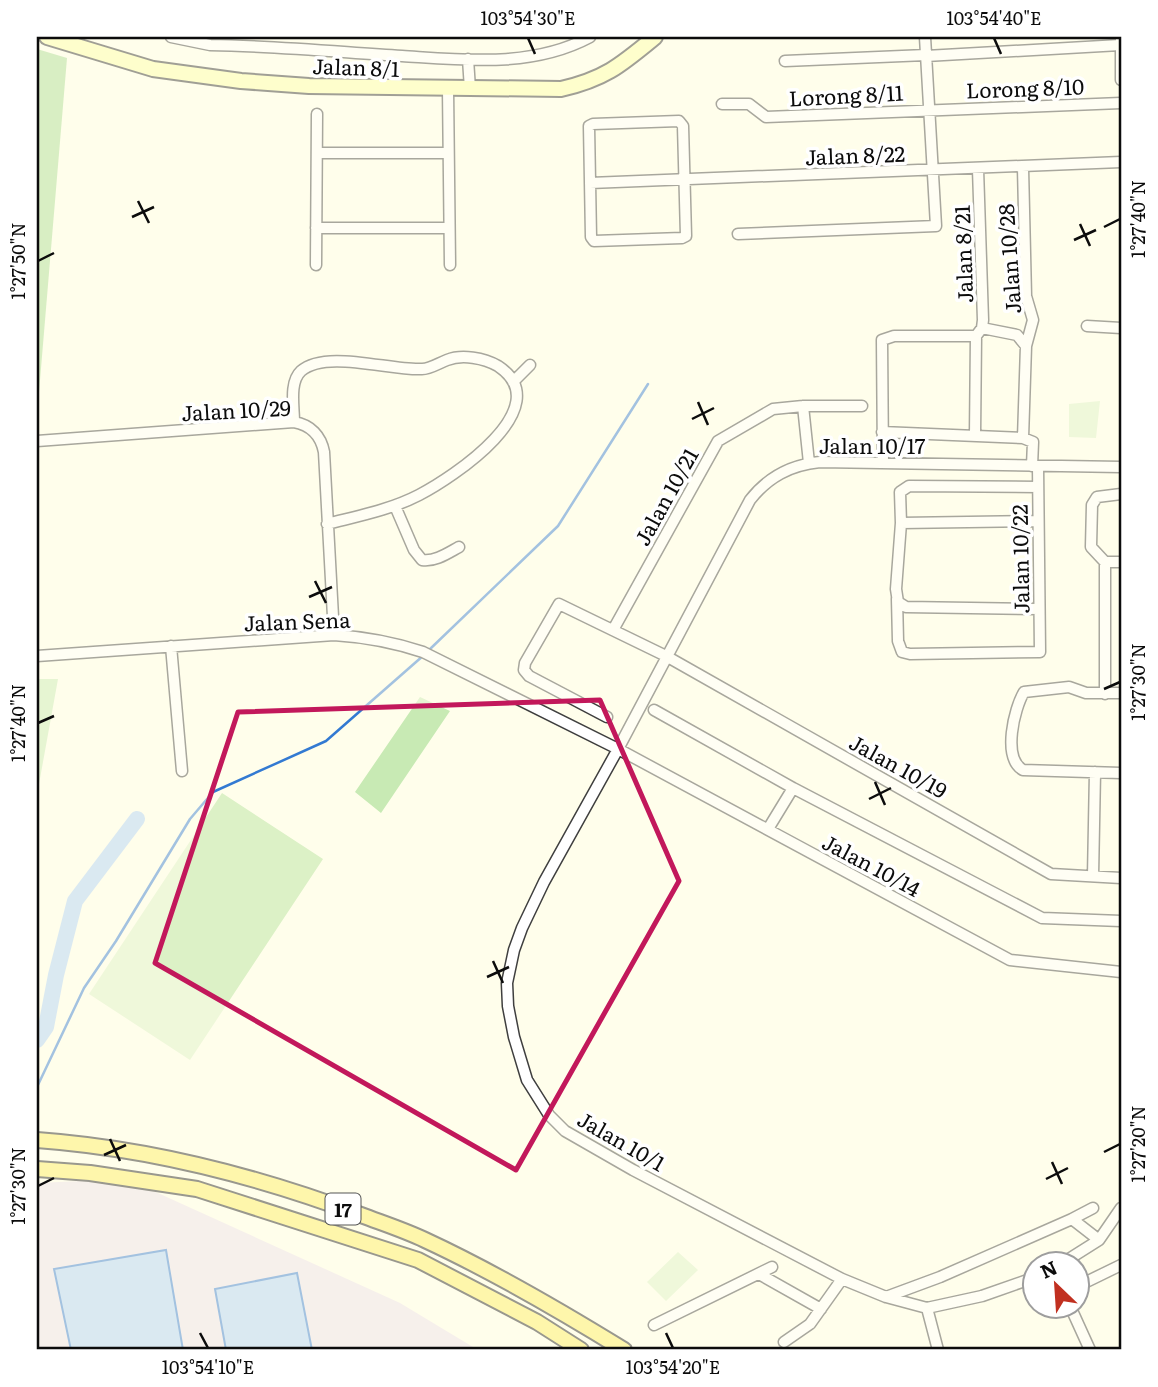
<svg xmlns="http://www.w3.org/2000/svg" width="1158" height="1387" font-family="Literata,serif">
  <rect width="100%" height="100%" fill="#fffeeb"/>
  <path fill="#ece0eb" d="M127 1179 400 1303 478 1350H37V1183Z"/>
  <path fill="#c8eab4" d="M37 679H58L37 795Z
    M420 697 450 711 381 813 355 792Z"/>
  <path fill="#a9dc93" d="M37 49 67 58 37 416Z"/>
  <path fill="#dcf1c6" d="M1100 401 1096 438 1069 437V404Z
    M222 793 323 859 190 1060 89 994Z
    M678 1252 698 1270 666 1301 647 1282Z"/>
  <path fill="#aed1f8" stroke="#337ad2" stroke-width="2" d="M166 1250 183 1350H71L54 1269Z
    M297 1273 312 1350H226L215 1289Z"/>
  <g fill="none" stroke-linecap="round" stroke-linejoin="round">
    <path stroke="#337ad2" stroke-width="2.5" d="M429 650 558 526 648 384
      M37 1087 84 988 116 941 190 819 213 792 326 741 424 655"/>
    <path stroke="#aed1f8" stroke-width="16" d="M37 1040 46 1027 56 975 75 901 137 819"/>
    <g stroke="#3f3f3f" stroke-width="13">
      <path id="street" d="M171 37 210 45C274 46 338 52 402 56 465 60 532 68 590 37
        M1121 37V80
        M926 56 1120 45
        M468 59 470 89
        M785 61 926 55
        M448 89 450 265
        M722 104H749L766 117 1121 103
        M679 121 683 126 686 236 682 238 594 241 591 237 589 126 593 124Z
        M317 153H448
        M1023 168 1026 296 1033 320 1026 346 1023 438 1033 442 1032 466
        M590 183 1121 162
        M316 228H449
        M738 234 936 226 925 37
        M316 265 317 114
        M1087 326 1121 328
        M982 328 1017 335 1026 346
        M976 336 982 328 983 320 978 169
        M513 382 530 365
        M803 406 809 463
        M294 422C294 407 289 382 301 371 326 349 391 371 422 369 430 369 439 363 447 360 462 354 484 358 498 366 560 407 452 478 419 495 390 510 358 516 327 524
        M882 432 1023 438
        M975 435 976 336
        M37 441 294 422C311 425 321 436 324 452L334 635
        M883 463 882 340 894 336H976
        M1038 487 909 486 900 492 901 523 896 589 898 602 906 607 1039 609
        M395 506 414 550 422 560C435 562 448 553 459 547
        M901 523 1038 521
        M1105 562H1121
        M897 599 898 641 902 652 910 654 1040 652 1038 466
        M613 630 718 441 773 409 803 406H862
        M171 646 182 771
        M37 656 334 635C365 637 393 642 423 652L618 749 1010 960 1121 972
        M1121 693H1086L1069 687 1024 692C1014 709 1002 758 1023 770L1121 773
        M1105 694V562L1091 547 1092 505 1097 497 1121 494
        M654 710 793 788 1042 918 1121 921
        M607 717 529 676 524 670 525 663 559 604 666 656 1051 874 1121 878
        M768 829 793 788
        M1093 876 1095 772
        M1072 1219 1093 1208
        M1061 1264 1099 1240 1121 1208
        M759 1274 821 1309
        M1078 1286 1121 1265
        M886 1297 940 1277 1072 1219 1099 1240
        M1070 1306 1090 1350
        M927 1308 982 1296 1036 1277
        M654 1325 772 1267
        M784 1342 810 1324 842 1279
        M938 1350 927 1308 886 1297 842 1279 633 1170 565 1131 549 1115 527 1080 514 1037 508 1006 507 983 514 950 522 928 544 882 618 749 750 500C768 477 790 465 820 462L1121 467"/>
    </g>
    <g stroke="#2e2e2e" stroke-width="18">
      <path id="secondary" d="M47 37 153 69 241 81 309 86 561 89C605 79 621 65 655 37"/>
    </g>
    <g stroke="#1d1d1d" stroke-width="18">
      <path id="primary" d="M37 1140C147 1148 257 1176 361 1215 382 1223 404 1230 425 1240 494 1272 559 1310 624 1350
        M37 1169 90 1173 197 1189 418 1260 537 1322 581 1350"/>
    </g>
    <use href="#street" stroke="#fff" stroke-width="10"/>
    <use href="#secondary" stroke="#fcffa6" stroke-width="14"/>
    <use href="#primary" stroke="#fdee5d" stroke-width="14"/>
  </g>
  <path d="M0 0H1158V1387H0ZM600 700 679 881 516 1170 155 963 238 712Z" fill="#fffeeb" fill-opacity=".55" fill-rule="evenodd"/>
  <path fill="none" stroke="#c2185b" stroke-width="5" stroke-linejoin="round" d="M600 700 679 881 516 1170 155 963 238 712Z"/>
  <path fill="none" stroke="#0c0c0c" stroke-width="2.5" d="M528 38 535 54M994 38 1001 54M138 201 149 223M132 217 154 207M1080 224 1090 246M1104 227 1120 219M1074 240 1096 230M38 261 54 253M698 402 708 425M692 419 714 408M315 581 326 603M309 597 332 587M1104 689 1120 682M38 723 54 716M875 782 885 805M869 799 891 788M493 961 503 983M487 977 509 967M110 1139 120 1161M1104 1152 1120 1144M104 1155 126 1145M1052 1162 1062 1184M1046 1179 1068 1168M38 1186 54 1178M200 1333 208 1348M666 1333 673 1348"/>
  <g text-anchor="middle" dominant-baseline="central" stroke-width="7" stroke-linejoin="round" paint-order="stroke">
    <rect fill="#fff" stroke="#555" stroke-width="2" x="325.5" y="1193.5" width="35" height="31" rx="5"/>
    <g font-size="19" font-weight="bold" fill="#0c0c0c">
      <text x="343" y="1209">17</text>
    </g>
    <g font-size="21" fill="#0c0c0c" stroke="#fff">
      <text transform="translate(356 66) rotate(2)">Jalan 8/1</text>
      <text transform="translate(1025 87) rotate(-2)">Lorong 8/10</text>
      <text transform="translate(846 94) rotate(-3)">Lorong 8/11</text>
      <text transform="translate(855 154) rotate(-2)">Jalan 8/22</text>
      <text transform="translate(962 254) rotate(-92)">Jalan 8/21</text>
      <text transform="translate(1008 259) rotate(-94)">Jalan 10/28</text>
      <text transform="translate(236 409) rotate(-3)">Jalan 10/29</text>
      <text x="872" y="444">Jalan 10/17</text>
      <text transform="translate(665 496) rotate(-61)">Jalan 10/21</text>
      <text transform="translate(1019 559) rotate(-91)">Jalan 10/22</text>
      <text transform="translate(297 620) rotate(-2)">Jalan Sena</text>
      <text transform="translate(899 765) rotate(29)">Jalan 10/19</text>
      <text transform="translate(872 864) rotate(28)">Jalan 10/14</text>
      <text transform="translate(622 1140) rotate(30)">Jalan 10/1</text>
    </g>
  </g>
  <rect width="1158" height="1387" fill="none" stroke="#ffffff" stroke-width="77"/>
  <g transform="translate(1056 1285) rotate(335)"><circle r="33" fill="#ffffff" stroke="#9e9e9e" stroke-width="2"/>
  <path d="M0-5L12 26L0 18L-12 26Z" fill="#c13020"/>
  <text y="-10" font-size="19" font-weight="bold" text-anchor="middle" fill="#0c0c0c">N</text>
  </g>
  <rect x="38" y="38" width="1082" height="1310" fill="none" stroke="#0c0c0c" stroke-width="2.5"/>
  <g font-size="18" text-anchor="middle" fill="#0c0c0c">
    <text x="528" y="25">103°54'30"E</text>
    <text x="994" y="25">103°54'40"E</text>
    <text transform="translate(1139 219) rotate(-90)" y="6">1°27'40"N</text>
    <text transform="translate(19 261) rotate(-90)" y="6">1°27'50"N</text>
    <text transform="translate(1139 682) rotate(-90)" y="6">1°27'30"N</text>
    <text transform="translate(19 723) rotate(-90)" y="6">1°27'40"N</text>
    <text transform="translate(1139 1144) rotate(-90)" y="6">1°27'20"N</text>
    <text transform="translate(19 1186) rotate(-90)" y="6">1°27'30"N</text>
    <text x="208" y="1374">103°54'10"E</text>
    <text x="673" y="1374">103°54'20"E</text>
  </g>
</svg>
